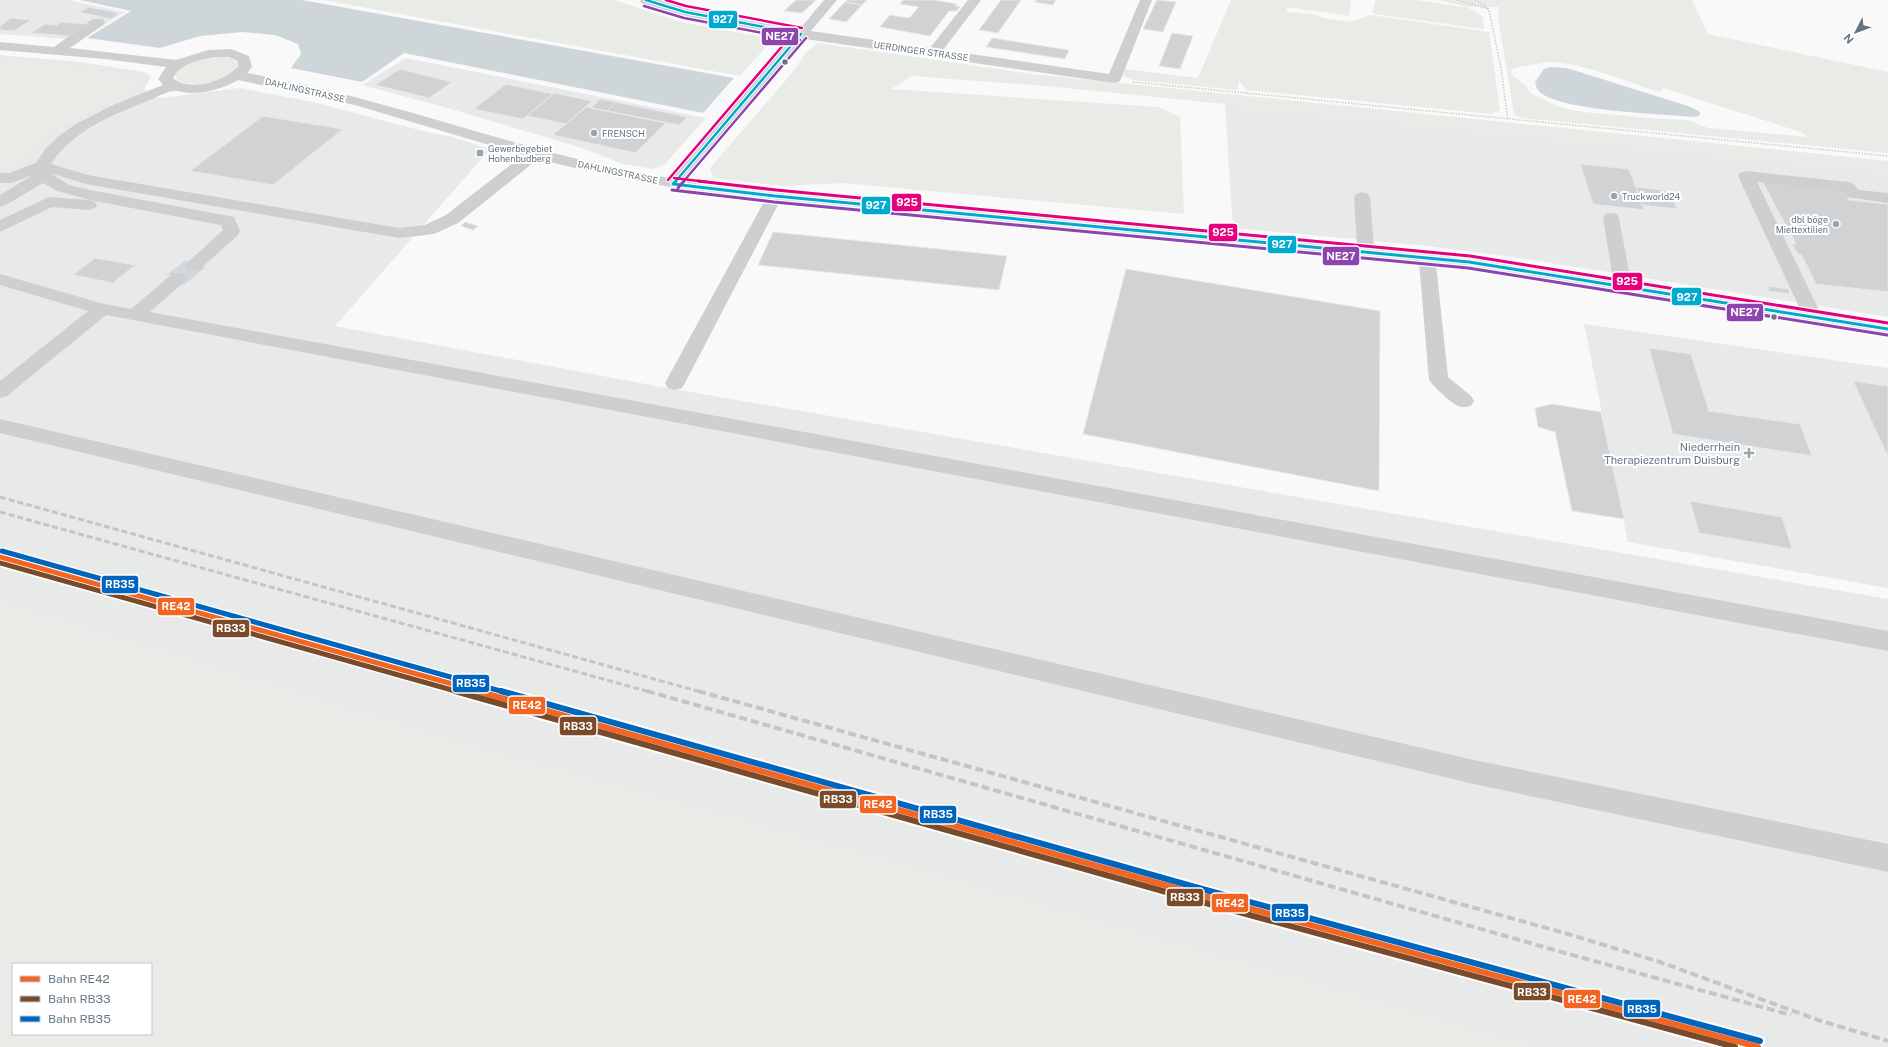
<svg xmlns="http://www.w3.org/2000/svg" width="1888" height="1047" font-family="'Public Sans',sans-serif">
  <rect width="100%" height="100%" fill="#f9f9f9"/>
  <path fill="#e8e9e9" d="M0 0H68L125 12 80 40 0 34Z
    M0 55 79 62 144 72 149 75 150 79 144 89 150 95 161 98 239 88 313 102 427 132 453 137 490 149 335 326 656 386 1888 599V1047H1533L380 721 0 604Z
    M406 58 706 118 665 164 654 169 623 164 579 147 444 107 362 85Z
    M1225 104 1888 171V317L1526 259 1428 246 1234 228 1232 216Z
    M1584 324 1888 368V588L1628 542Z"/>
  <path fill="#e8ebe6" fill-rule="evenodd" d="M323 0H614L685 23 773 39 740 76Z
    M1231 0H1351L1349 16 1287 7V12L1313 14 1323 18 1351 22 1370 15 1489 32 1500 110 1492 114 1247 90 1239 81 1237 90 1133 80 1124 76V69L1198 78Z
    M1376 0H1417L1469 8 1483 17 1484 29 1374 14 1372 12Z
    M1438 0H1692L1708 34 1888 72V153L1521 118 1514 114 1498 18 1499 7H1467ZM1547 62C1576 60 1630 83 1659 92L1663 88 1801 132 1809 137 1708 128 1688 120 1661 119 1583 112 1562 108 1530 93 1525 85 1513 76 1511 70 1518 67Z
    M818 43 1031 74 1888 161V171L1046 86 912 76 891 89 1158 107 1180 117 1184 214 842 183 783 186 713 178 710 168 792 73 805 54Z
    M218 57C226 57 234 57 237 65 228 84 194 88 177 80L175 75C184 61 203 58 218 57Z
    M0 60 100 71 140 80 128 93 56 128 14 165 0 168Z
    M0 604 380 721 865 854 1534 1047H0ZM13 964H151V1034H13Z"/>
  <path fill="#ced6d9" d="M80 0H302L734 78 703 113 404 53 362 82 291 68 301 54 298 44 275 35 242 32 200 36 160 48 87 38 131 11Z
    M1550 67 1567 68 1691 107 1700 112 1699 116 1694 117C1661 114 1565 111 1541 93 1537 90 1536 86 1535 82L1544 69Z"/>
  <path fill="#d0d2d3" stroke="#e8e8e8" d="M796 0H816L802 13 784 11Z
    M847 0H867L862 5 845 2Z
    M903 0H935L957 4 955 6 960 7 957 11H949L930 36 880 27 890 15 909 18 919 7 900 4Z
    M1001 0H1021L998 33 979 30Z
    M1036 0H1056L1053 5 1035 2Z
    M1157 0 1176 2 1163 32 1143 29Z
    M845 2 862 5 846 22 829 19Z
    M89 7 119 13 111 19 79 12Z
    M11 18 31 20 14 31 0 30V26Z
    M61 22 87 24 69 36 31 33 45 24 57 25Z
    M1172 33 1193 36 1180 69 1159 66Z
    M992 38 1069 50 1065 59 986 47Z
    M400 69 452 82 429 98 375 85Z
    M506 84 553 94 523 119 474 109Z
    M554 93 592 101 566 124 527 116Z
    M600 99 616 102 607 111 591 108Z
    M616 102 659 111 687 117 679 125 607 111Z
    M586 107 666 123 636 153 553 135Z
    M263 116 343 129 273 185 190 171Z
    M1580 164 1629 169 1644 210 1593 204Z
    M1762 181 1843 190 1849 200 1888 204V292L1816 284 1801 254H1798L1792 244H1796Z
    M1636 187 1669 191 1677 209 1642 205Z
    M465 222 478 226 473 230 461 226Z
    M773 232 1007 256 999 290 758 265Z
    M95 258 135 265 113 283 73 275Z
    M182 263 206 267 190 280 166 275Z
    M1126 269 1380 311 1379 491 1083 434Z
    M1768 286 1789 289 1790 294 1769 291Z
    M1649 348 1691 354 1709 411 1800 424 1812 456 1673 434Z
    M1853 381 1888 386V457Z
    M1552 404 1601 412 1624 519 1572 511 1555 432 1538 427 1535 408Z
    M1690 501 1782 517 1792 549 1699 533Z"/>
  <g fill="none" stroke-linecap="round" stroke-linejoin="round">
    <path stroke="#d4d8dc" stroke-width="18" stroke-dasharray="18 9" stroke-linecap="butt" d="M178 278 194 265"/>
    <path stroke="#cbcccd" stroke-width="1.5" stroke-dasharray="1.5 1.5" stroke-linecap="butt" d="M1457 0 1489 9
      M1475 0 1483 4 1489 10 1501 68 1508 120
      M1133 82 1888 156"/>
    <path fill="#cecfd0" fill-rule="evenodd" d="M640 0H659L687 9 799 30 824 0H837L811 31 930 48 968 0H981L943 50 1109 74 1140 0H1152L1121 79 1119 82 1114 83 805 39 685 180 775 191 1357 246 1354 197 1356 194 1362 192 1368 194 1370 197 1374 248 1469 257 1613 279 1603 218 1605 214 1611 213 1617 214 1619 218 1631 282 1800 309 1738 176 1740 173 1746 171 1848 182 1854 184 1858 190 1888 193V203L1847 197 1843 191 1757 182 1820 312 1888 323V335L1521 275 1436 264 1448 377 1471 396 1474 401 1471 406C1466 407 1463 408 1458 406 1451 403 1434 387 1429 380L1419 262 780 201 685 383 682 388 675 390 668 388 665 383 765 200C688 191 613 179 538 159L458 223 434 234 399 238 86 184 50 173 69 185 95 191 234 217 240 231 238 235 200 269 194 270 188 269 185 265 223 230 221 225 95 201 57 191 43 183 6 205 0 207V195L33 175 11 183H0V173H9L36 163 46 148 60 135 76 124 113 105 163 85 158 79 166 67 105 59 0 50V42L54 47 93 19H103L105 22 103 25 70 48 176 60 208 50 231 49 249 56 252 67 247 73C391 98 526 155 670 178L793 36 685 16 641 3ZM215 57H229L237 61 238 66C225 82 189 92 173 78 181 63 199 60 215 57ZM238 80 355 105 523 155 446 215 425 225 399 228 88 175 51 164C73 130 114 114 150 100 157 97 166 92 173 91 177 90 184 93 188 93 205 94 224 88 238 80Z
      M49 197 89 200 95 202 97 205 95 208 89 210 52 207 0 232V220Z
      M178 273 184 274 187 278 184 282 150 312 1888 631V651L106 315 7 396 0 398V381L88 311 0 285V274L104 304 131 309 172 274Z
      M0 419 1474 760 1888 844V872L1474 784 0 433Z"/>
    <path stroke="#c3c5c6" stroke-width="3" stroke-dasharray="6 3" stroke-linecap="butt" d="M0 497 701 692
      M0 512 650 692"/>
    <path stroke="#c3c5c6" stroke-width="4" stroke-dasharray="8 4" stroke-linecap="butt" d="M647 691 1565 953 1791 1015
      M698 691 1568 934 1660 962 1818 1020 1888 1041"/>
    <g stroke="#fff" stroke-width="4.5">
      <path id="bus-1-far1" d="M646 0 685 12 801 34
        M675 182 801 34"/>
    </g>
    <g stroke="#fff" stroke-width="5.5">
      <path id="bus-1" d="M673 184 775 196 1469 262 1888 329
        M673 184 676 181"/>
    </g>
    <g stroke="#fff" stroke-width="4.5">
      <path id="bus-2-far1" d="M644 6 684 18 800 40
        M683 182 806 38"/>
    </g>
    <g stroke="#fff" stroke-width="5.5">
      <path id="bus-2" d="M678 188 684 181
        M672 190 774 202 1468 268 1887 335"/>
    </g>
    <g stroke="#fff" stroke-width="4.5">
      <path id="bus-3-far1" d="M666 0 686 6 802 28
        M674 178 707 182
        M668 180 796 30"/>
    </g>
    <g stroke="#fff" stroke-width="5.5">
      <path id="bus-3" d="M698 181 776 190 1470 256 1888 323"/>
    </g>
    <use href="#bus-1-far1" stroke="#00a9ce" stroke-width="2.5"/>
    <use href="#bus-1" stroke="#00a9ce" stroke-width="3"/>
    <use href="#bus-2-far1" stroke="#8e44ad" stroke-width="2.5"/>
    <use href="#bus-2" stroke="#8e44ad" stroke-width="3"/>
    <use href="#bus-3-far1" stroke="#e5007d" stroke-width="2.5"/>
    <use href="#bus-3" stroke="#e5007d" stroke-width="3"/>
    <g stroke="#fff" stroke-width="8">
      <path id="rail-1-far1" d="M0 557 481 692"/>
    </g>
    <g stroke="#fff" stroke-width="10">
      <path id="rail-1" d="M477 691 1193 893 1758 1047"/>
    </g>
    <g stroke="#fff" stroke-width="8">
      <path id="rail-2-far1" d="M0 563 459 692"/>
    </g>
    <g stroke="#fff" stroke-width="10">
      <path id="rail-2" d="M455 691 1191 899 1735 1047"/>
    </g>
    <g stroke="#fff" stroke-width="8">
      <path id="rail-3-far1" d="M2 551 504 692"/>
    </g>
    <g stroke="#fff" stroke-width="10">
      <path id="rail-3" d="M501 691 1195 887 1760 1041"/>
    </g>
    <use href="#rail-1-far1" stroke="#f26522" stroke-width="5"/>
    <use href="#rail-1" stroke="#f26522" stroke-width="6"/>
    <use href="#rail-2-far1" stroke="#7a4b2a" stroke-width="5"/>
    <use href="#rail-2" stroke="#7a4b2a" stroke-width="6"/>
    <use href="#rail-3-far1" stroke="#0065bd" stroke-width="5"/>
    <use href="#rail-3" stroke="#0065bd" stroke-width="6"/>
  </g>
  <g fill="#657683" stroke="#fff" stroke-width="1.5">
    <circle cx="785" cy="62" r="3.5"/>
    <circle cx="1774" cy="317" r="3.5"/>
  </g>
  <g fill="#99a4ac" stroke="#fff" stroke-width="1.5">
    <circle cx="594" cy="133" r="4"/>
    <rect x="476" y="149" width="8" height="8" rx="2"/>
    <circle cx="1614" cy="196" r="4"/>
    <circle cx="1836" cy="224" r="4"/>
    <path d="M1747 447h4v4h4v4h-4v4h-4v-4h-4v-4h4z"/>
  </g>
  <g text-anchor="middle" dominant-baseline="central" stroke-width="4" stroke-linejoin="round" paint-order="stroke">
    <g font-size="9" fill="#657683" stroke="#fff">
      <text transform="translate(921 51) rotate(8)">UERDINGER STRASSE</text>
      <text transform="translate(305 90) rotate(13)">DAHLINGSTRASSE</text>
      <text transform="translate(618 172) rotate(12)">DAHLINGSTRASSE</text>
    </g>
    <g font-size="9" fill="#657683" stroke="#fff" text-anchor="start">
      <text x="602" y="133">FRENSCH</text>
      <text x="488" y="148">Gewerbegebiet<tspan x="488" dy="10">Hohenbudberg</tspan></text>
      <text x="1622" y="196">Truckworld24</text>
      <text x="1828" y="219" text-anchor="end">dbl böge<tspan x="1828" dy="10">Miettextilien</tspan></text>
    </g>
    <g font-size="11" fill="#657683" stroke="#fff" text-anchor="end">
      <text x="1740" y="447">Niederrhein<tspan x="1740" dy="13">Therapiezentrum Duisburg</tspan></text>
    </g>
  </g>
  <g stroke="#fff" stroke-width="1.5">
    <rect x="708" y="10" width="30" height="19" rx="4" fill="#00a9ce"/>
    <rect x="761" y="27" width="38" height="19" rx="4" fill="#8e44ad"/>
    <rect x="891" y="193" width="31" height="19" rx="4" fill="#e5007d"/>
    <rect x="861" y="196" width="30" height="19" rx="4" fill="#00a9ce"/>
    <rect x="1208" y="223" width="30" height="19" rx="4" fill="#e5007d"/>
    <rect x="1267" y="235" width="30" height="19" rx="4" fill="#00a9ce"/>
    <rect x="1322" y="246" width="38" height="20" rx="4" fill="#8e44ad"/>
    <rect x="1612" y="272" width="31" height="19" rx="4" fill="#e5007d"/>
    <rect x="1671" y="287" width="31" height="19" rx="4" fill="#00a9ce"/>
    <rect x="1726" y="303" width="38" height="19" rx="4" fill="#8e44ad"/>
    <rect x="101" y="575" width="38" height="19" rx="4" fill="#0065bd"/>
    <rect x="157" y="597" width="38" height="19" rx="4" fill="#f26522"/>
    <rect x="212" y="619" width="38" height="19" rx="4" fill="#7a4b2a"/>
    <rect x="452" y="674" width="38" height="19" rx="4" fill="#0065bd"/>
    <rect x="508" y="696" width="38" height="19" rx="4" fill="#f26522"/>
    <rect x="559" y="716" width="38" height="20" rx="4" fill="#7a4b2a"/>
    <rect x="819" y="790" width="38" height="19" rx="4" fill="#7a4b2a"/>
    <rect x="859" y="795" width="38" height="19" rx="4" fill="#f26522"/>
    <rect x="919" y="805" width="38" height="19" rx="4" fill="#0065bd"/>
    <rect x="1166" y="888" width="38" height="19" rx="4" fill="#7a4b2a"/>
    <rect x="1211" y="893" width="38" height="20" rx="4" fill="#f26522"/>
    <rect x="1271" y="903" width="38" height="19" rx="4" fill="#0065bd"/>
    <rect x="1513" y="982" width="38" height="19" rx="4" fill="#7a4b2a"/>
    <rect x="1563" y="989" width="38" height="20" rx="4" fill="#f26522"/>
    <rect x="1623" y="999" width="38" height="19" rx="4" fill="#0065bd"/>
  </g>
  <g font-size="11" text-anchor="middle" font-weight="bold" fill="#fff">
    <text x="723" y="23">927</text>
    <text x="780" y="40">NE27</text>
    <text x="907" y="206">925</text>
    <text x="876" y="209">927</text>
    <text x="1223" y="236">925</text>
    <text x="1282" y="248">927</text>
    <text x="1341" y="260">NE27</text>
    <text x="1627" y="285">925</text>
    <text x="1687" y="301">927</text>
    <text x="1745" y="316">NE27</text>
    <text x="120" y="588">RB35</text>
    <text x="176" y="610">RE42</text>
    <text x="231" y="632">RB33</text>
    <text x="471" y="687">RB35</text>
    <text x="527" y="709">RE42</text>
    <text x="578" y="730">RB33</text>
    <text x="838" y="803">RB33</text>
    <text x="878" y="808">RE42</text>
    <text x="938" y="818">RB35</text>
    <text x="1185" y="901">RB33</text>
    <text x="1230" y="907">RE42</text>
    <text x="1290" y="917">RB35</text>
    <text x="1532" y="996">RB33</text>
    <text x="1582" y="1003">RE42</text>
    <text x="1642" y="1013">RB35</text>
  </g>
  <rect x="12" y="963" width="140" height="72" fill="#ffffff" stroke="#c1c8cd"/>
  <rect x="20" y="976" width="20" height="6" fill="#f26522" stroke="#c1c8cd"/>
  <text x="48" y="983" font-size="12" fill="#657683">Bahn RE42</text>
  <rect x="20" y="996" width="20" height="6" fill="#7a4b2a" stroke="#c1c8cd"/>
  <text x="48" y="1003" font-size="12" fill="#657683">Bahn RB33</text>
  <rect x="20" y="1016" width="20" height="6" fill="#0065bd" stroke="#c1c8cd"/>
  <text x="48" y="1023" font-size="12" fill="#657683">Bahn RB35</text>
  <g transform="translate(1856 32) rotate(228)" stroke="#ffffff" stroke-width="3" paint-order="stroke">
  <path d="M0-3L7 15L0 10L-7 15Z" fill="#657683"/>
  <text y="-6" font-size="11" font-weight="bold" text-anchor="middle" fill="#657683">N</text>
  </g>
</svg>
